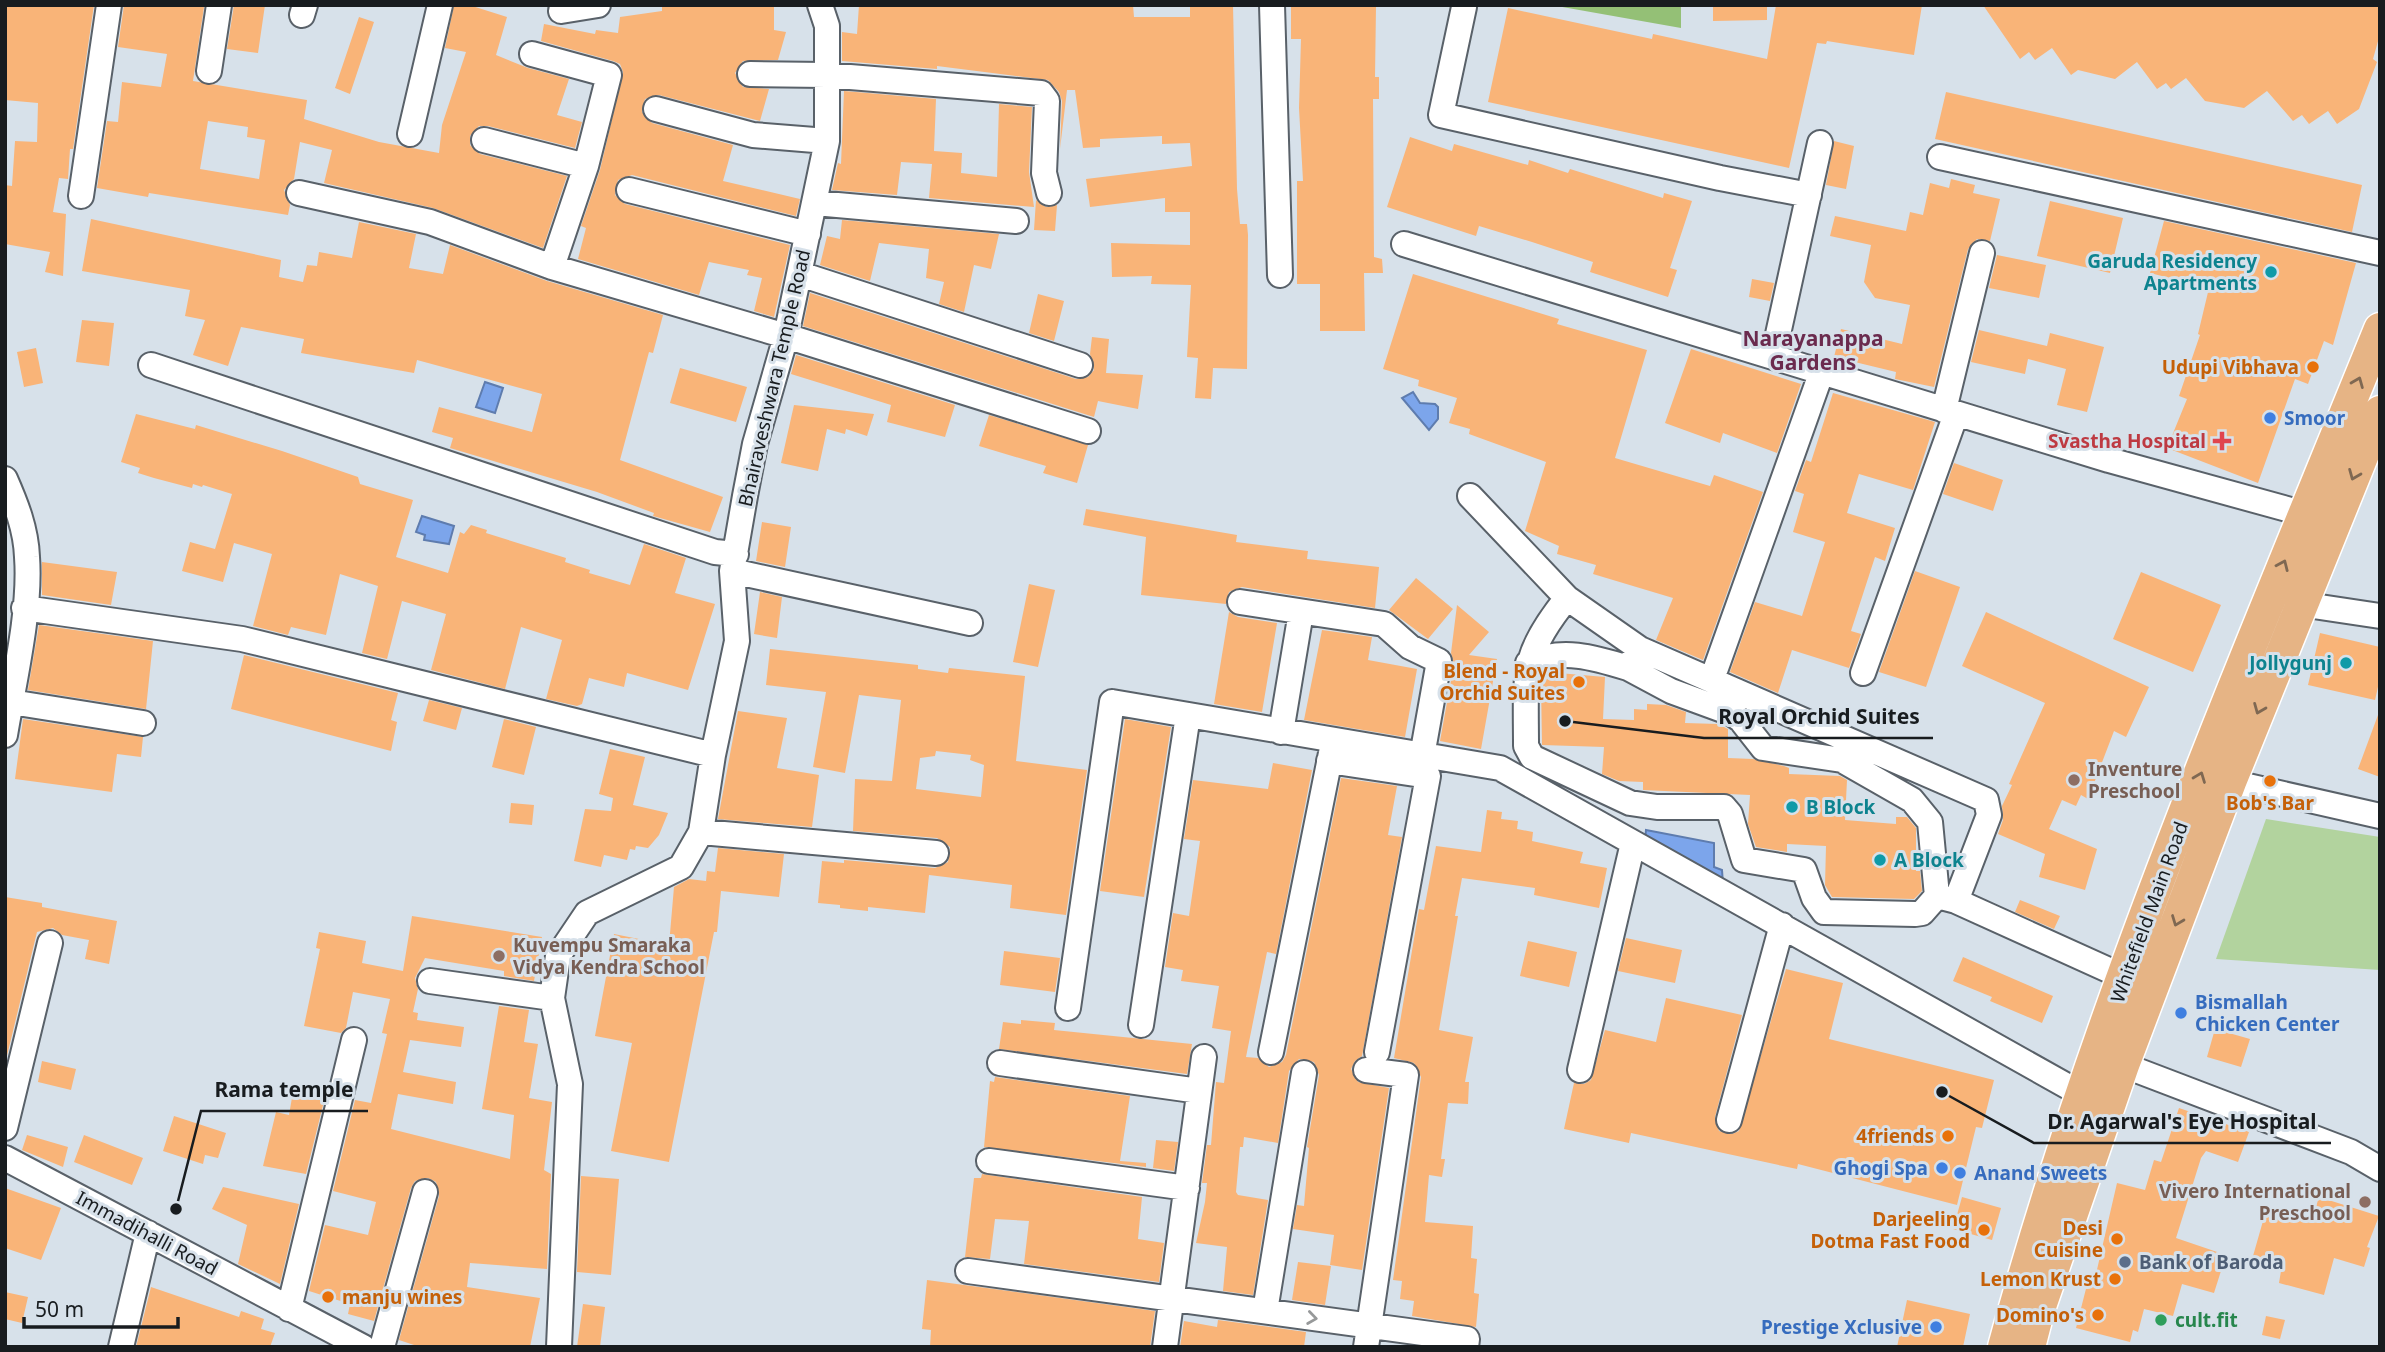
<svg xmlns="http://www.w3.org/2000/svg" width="2385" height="1352" font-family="'Noto Sans',sans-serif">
  <rect width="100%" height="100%" fill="#d7e1ea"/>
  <path fill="#b2d39e" d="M2266 819 2380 837V970L2216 959Z"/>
  <path fill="#94c076" d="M1551 5H1681V28Z"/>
  <path fill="#7ca5eb" stroke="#5e7cae" stroke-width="2" d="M485 382 503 388 495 413 476 407Z
    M1413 392 1420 403 1435 404 1438 407V419L1429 430 1402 398Z
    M422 516 454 526 449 544 424 540 425 535 416 532Z
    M1646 830 1714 843V867L1722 870 1723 884 1645 841Z"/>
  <path fill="#f9b478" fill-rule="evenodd" d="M6 5H94L73 149H70L68 179 59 178 53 212 66 214 63 276 45 272 50 252 5 244V185L12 186 15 141 37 142 38 103 5 100Z
    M124 5 204 7 193 81 307 100 304 119 379 142 439 153 442 125 466 52 445 48 454 5H469L507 17 496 55 528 68 569 79 557 115 582 122 575 148 488 126H479L470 136V145L480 154 567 176 543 248 433 208 324 183 332 150 300 142 294 179 284 190 290 205 288 215 149 193 148 197 97 188 107 121 118 122 122 82 161 87 167 54 118 47ZM208 121 248 127 247 137 265 140 259 179 200 169Z
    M234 5H265L258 53 227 49Z
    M662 5H774V30L786 32 778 60 743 61 735 73 743 87 769 89 760 121 659 95 645 99 642 112 652 123 733 145 723 181 800 199 796 216 632 175 618 180 615 195 625 204 790 245 774 317 754 311 762 278 747 275 749 270 709 262 699 295 578 259 586 228 581 226 600 170 623 72 620 64 613 61 541 41 544 24 595 34 596 30 618 33 620 17 662 11Z
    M859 5H1133L1134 17H1190V5H1233L1237 189 1240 224H1247L1248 235 1247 369 1213 368 1211 399 1195 398 1198 358 1187 357 1191 285 1151 284 1152 276 1112 277 1111 243 1190 245V212H1165V198L1090 207 1086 179 1192 166 1190 143 1162 144V136L1100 139V147L1083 148 1075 90H1067L1060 149 1062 101 1059 92 1048 80 937 66V69L842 61V32L857 34Z
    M1713 5H1767V20L1713 21Z
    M1776 5H1922L1914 55 1827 41 1826 44 1817 43 1789 168 1488 102 1508 8 1652 39 1653 34 1767 59Z
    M1983 5H2380V34L2373 59 2377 62 2359 109 2337 124 2328 111 2309 124 2302 115 2293 121 2267 91 2244 108 2205 101 2186 78 2171 89 2166 83 2157 89 2137 62 2115 79 2078 70 2071 75 2052 48 2035 60 2029 52 2020 59Z
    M1291 7H1376L1375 77H1379V99H1373L1374 257 1382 259 1383 273H1364L1365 331H1320V284H1297V181H1303L1299 108 1301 39H1291Z
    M359 17 374 22 350 94 335 88Z
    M844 91 936 99 934 151 962 153 961 173 997 177 999 104 1032 107 1029 172 1034 207 929 198 932 164 901 162 897 195 832 190 838 163 841 164Z
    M1946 92 2362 185 2352 232 1935 139Z
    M1410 137 1452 151 1454 144 1528 165 1529 160 1568 173 1570 169 1663 198 1664 193 1692 201 1670 268 1677 270 1668 297 1590 272 1593 262 1532 242 1479 226 1476 236 1387 207Z
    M1834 141 1854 146 1846 189 1826 185Z
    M1951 179 1975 185 1973 193 2000 199 1990 241 1977 239 1968 249 1934 387 1895 379 1896 372 1834 357 1841 329 1902 344 1910 305 1875 298 1864 282 1871 245 1830 236 1835 216 1906 231 1910 212 1923 215 1930 183 1949 188Z
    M1036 200 1046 207 1057 205 1055 231 1034 230Z
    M2050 201 2123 218 2110 273 2037 256Z
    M91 219 281 260 279 277 303 282 307 265 317 266 319 252 352 258 359 222 416 234 409 268 443 274 450 245 547 281 663 315 653 353 649 352 620 460 723 497 710 532 653 516 654 513 597 492 450 448 453 438 432 432 439 407 532 432 542 394 417 360 414 373 301 353 304 339 241 327 228 366 193 355 205 320 185 316 190 290 82 271Z
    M842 220 999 234 991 269 974 265 964 312 939 304 944 282 926 278 929 249 879 243 870 281 820 265 827 236 840 239Z
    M2164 221 2356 263 2333 345 2324 341 2308 384 2295 379 2258 483 2167 448 2187 399 2179 396 2200 335 2198 334 2209 288 2150 273Z
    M1997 255 2046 265 2039 298 1989 288Z
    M1413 274 1559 319 1557 324 1647 350 1615 458 1710 486 1714 475 1763 492 1703 660 1656 640 1673 598 1593 574 1596 565 1557 554 1559 546 1525 531 1546 462 1469 434 1470 429 1449 423 1457 398 1418 386 1419 380 1383 369Z
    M1752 279 1774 283 1770 301 1749 297Z
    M810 293 1076 379 1088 377 1094 370 1090 354 1092 337 1109 339 1106 373 1143 375 1138 409 1098 401 1094 417 803 326Z
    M1038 294 1064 301 1054 341 1029 333Z
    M82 320 114 323 109 366 76 362Z
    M1979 330 2047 346 2050 333 2104 347 2087 412 2057 405 2066 369 2028 359 2025 374 1971 362Z
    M36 348 43 383 24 387 17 352Z
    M1691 349 1801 384 1777 453 1723 433 1720 443 1665 423Z
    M796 355 955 405 945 437 887 422 891 405 791 374Z
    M680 368 747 387 736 422 670 403Z
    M1833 393 1935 422 1913 490 1859 474 1847 513 1895 528 1885 561 1875 557 1851 631 1861 634 1849 668 1792 650 1778 693 1730 672 1755 602 1802 616 1825 542 1793 532 1804 494 1795 491 1806 460 1811 462Z
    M794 405 874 414 867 436 846 429 845 434 827 429 818 471 781 463Z
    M136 414 195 429 196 425 282 451 358 477 360 484 413 500 396 557 448 573 460 532 464 534 471 525 487 530 486 533 566 558 565 562 590 570 589 573 630 585 644 544 686 558 675 593 715 604 688 690 627 673 624 687 589 678 582 704 577 706 546 699 562 640 521 627 505 689 431 670 446 614 402 601 387 659 362 653 378 586 340 574 326 635 291 627 288 635 253 626 272 554 234 543 223 582 182 571 190 542 215 549 232 494 203 485 202 487 193 484 192 488 154 478 138 473 140 468 121 462Z
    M989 415 1088 445 1077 483 1043 473 1046 466 979 446Z
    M1954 463 2003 480 1993 511 1943 494Z
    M1086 509 1237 535 1236 542 1308 551 1307 559 1379 567 1375 608 1242 587 1229 592 1226 604 1141 595 1146 537 1083 525Z
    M762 522 791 527 785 567 756 561Z
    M42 562 117 572 111 605 42 595Z
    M1915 571 1960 587 1926 687 1879 672Z
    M2141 572 2221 605 2193 672 2113 639Z
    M1416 578 1453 609 1428 639 1389 610Z
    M1029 584 1055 590 1038 667 1013 662Z
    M760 592 782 597 777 638 754 634Z
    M1457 605 1489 632 1469 655 1497 659 1481 749 1440 741 1454 664 1451 653Z
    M1229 612 1238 617 1277 623 1262 712 1214 704Z
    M1986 612 2149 687 2126 737 2114 731 2088 799 2081 795 2076 806 2062 800 2049 829 2097 849 2085 890 2039 877 2045 854 1998 834 2003 820 2002 806 2012 785 2009 784 2045 703 1962 666Z
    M39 625 153 641 146 709 28 690Z
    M1322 630 1372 637 1368 660 1417 669 1405 737 1304 720Z
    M2320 633 2380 647V678L2375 700 2308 685Z
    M770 649 918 665V669L948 673 949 668 1025 676 1016 761 1087 770 1066 915 1010 908 1012 885 929 875 925 913 868 907V911L840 908V905L818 903 822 861 844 863V860L935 868 948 862 950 847 937 838 853 831 855 779 892 781 901 700 859 695 845 773 813 767 826 692 766 685ZM936 751 971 755 970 760 984 765 981 797 916 789 920 758 935 756Z
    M244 655 398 693 391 720 397 722 391 751 231 709Z
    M1547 672 1605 677 1603 719 1634 720V709L1647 710V704L1666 705 1686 712 1685 723 1718 724 1728 729V758L1753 759 1784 766 1789 768V774L1840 776 1847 780 1845 820 1896 824V817H1907L1916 828V871H1920L1922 891 1914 899 1832 897 1825 885 1826 846 1787 844V852L1756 847 1748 824 1750 795 1643 790V782L1619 781 1602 774 1604 747 1542 745 1541 684 1543 673Z
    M429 700 462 708 456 730 423 721Z
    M738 711 787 718 777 768 819 775 812 827 718 819Z
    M2378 715 2380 716V777L2358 769Z
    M23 719 143 737 141 757 117 754 112 792 15 779Z
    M504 719 536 727 524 775 492 767Z
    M1125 719 1171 727 1144 897 1100 891Z
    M610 749 645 757 633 805 668 813 659 835 648 848 636 846 635 850 630 849 627 860 604 855 601 867 574 861 585 809 611 811 613 798 599 794Z
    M1273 763 1312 770 1276 954 1267 952 1246 1057 1258 1058 1269 1067 1282 1062 1286 1055 1341 778 1397 786 1388 835 1402 837 1362 1056 1355 1061 1351 1069 1358 1082 1389 1088 1362 1270 1330 1265 1334 1235 1293 1229 1297 1205 1304 1206 1309 1148 1307 1147 1319 1075 1314 1062 1299 1059 1289 1071 1278 1143 1244 1137 1243 1147H1240L1236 1192 1238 1195 1268 1200 1253 1295 1223 1291 1227 1247 1196 1243 1205 1202 1207 1183H1202L1207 1145H1211L1216 1082 1224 1083 1231 1031 1212 1028 1219 986 1181 981 1183 970 1165 967 1173 913 1189 916 1200 841 1184 839 1193 780 1268 789Z
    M511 803 534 805 532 825 509 823Z
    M1487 810 1502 812 1501 819 1518 821 1517 829 1533 832 1532 841 1583 852 1580 863 1607 868 1599 908 1534 895 1535 888 1462 878 1455 916H1458L1439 1030 1473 1037 1465 1082H1469L1468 1104 1448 1103 1441 1159H1445L1442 1177 1429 1175 1425 1222 1473 1226 1471 1258 1477 1259 1474 1293 1479 1294 1476 1327 1412 1316 1414 1301 1400 1299 1402 1281 1393 1280 1421 1077 1414 1063 1394 1058 1419 909 1424 910 1436 846 1481 852Z
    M718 848 784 854 779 897 721 891 717 932H714L669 1162 611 1151 632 1043 595 1036 614 934 669 945 674 887 689 879 706 881 707 871 715 872Z
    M5 897 42 903V907L117 921 109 964 85 959 89 940 62 935 53 928 37 932 5 1064Z
    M2020 900 2060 916 2054 929 2015 912Z
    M412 916 542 937 534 981 504 976V971L425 958 415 978 418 989 413 1012 418 1013 417 1020 464 1027 461 1047 410 1040 403 1072 456 1082 453 1104 398 1094 391 1129 510 1159 514 1115 482 1109 499 1006 529 1010 524 1042 538 1044 529 1098 552 1102 544 1170 551 1174 547 1269 470 1263 467 1287 540 1298 530 1347H420L399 1340 439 1196 436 1182 428 1178 415 1181 411 1188 374 1321 348 1314 350 1304 309 1291 325 1225 368 1235 376 1202 333 1191 355 1100 371 1103 387 1034 382 1033 390 999 353 992 346 1028 341 1033 304 1026 320 949 316 948 319 932 366 941 362 963 403 971Z
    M1626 938 1682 950 1675 983 1618 971Z
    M1528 941 1577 952 1569 987 1520 976Z
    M1004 951 1060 958 1055 992 1000 985Z
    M1963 957 2053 996 2042 1023 1990 1001 1992 997 1953 981Z
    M1786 969 1843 983 1829 1039 1994 1080 1982 1128 1976 1127 1957 1205 1798 1164 1797 1169 1631 1133 1629 1143 1564 1129 1574 1083 1584 1084 1591 1080 1605 1030 1656 1042 1666 998 1742 1015 1715 1117 1719 1131 1732 1134 1739 1131Z
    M1021 1020 1055 1023 1054 1030 1192 1044 1187 1074 999 1049 1003 1022 1021 1024Z
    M2215 1029 2250 1039 2241 1067 2207 1057Z
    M42 1061 76 1069 71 1090 38 1082Z
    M995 1077 1130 1096 1120 1161 1146 1163V1167L984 1147 990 1081 994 1082Z
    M294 1086 326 1093 306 1174 263 1166 276 1112 289 1115Z
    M2179 1108 2249 1132 2238 1162 2206 1151 2201 1158 2176 1238 2226 1255 2214 1293 2182 1284 2173 1316 2144 1309 2138 1332 2133 1330 2130 1342 2076 1328 2090 1273 2096 1274 2117 1183 2145 1190 2154 1160 2161 1162Z
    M174 1116 226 1133 218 1158 205 1155 203 1164 163 1151Z
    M27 1135 68 1147 63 1167 22 1150Z
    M84 1135 143 1158 132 1185 74 1162Z
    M1156 1140 1178 1142 1174 1171 1153 1168Z
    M982 1174 1142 1197 1138 1239 1164 1243 1159 1282 1024 1264 1029 1221 995 1219 990 1259 965 1257 974 1178H981Z
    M581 1176 619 1179 611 1275 577 1272Z
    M223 1187 299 1204 280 1284 238 1264 247 1225 212 1209Z
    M5 1188 61 1208 41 1260 5 1248Z
    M1962 1197 2001 1208 1992 1240 1953 1229Z
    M2319 1197 2379 1216 2367 1247 2370 1248 2364 1267 2334 1258 2324 1295 2279 1283 2282 1265 2253 1256 2267 1207 2312 1220Z
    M1298 1262 1331 1266 1325 1305 1292 1300Z
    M927 1280 1155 1311 1150 1347H930L931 1330 922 1329Z
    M151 1287 239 1317 241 1311 264 1319 261 1329 275 1333 270 1347H136Z
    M5 1292 28 1297 22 1323 5 1319Z
    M1907 1300 1970 1314 1963 1347H1897Z
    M583 1304 605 1307 600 1347H577Z
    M2266 1316 2285 1320 2280 1339 2262 1335Z
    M1218 1320 1306 1332 1304 1347H1180L1184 1321 1217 1327Z"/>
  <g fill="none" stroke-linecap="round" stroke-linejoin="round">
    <g stroke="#596169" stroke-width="28">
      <path id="minor" d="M1272 5 1280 275
        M1464 7 1441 115 1720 178 1809 195
        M561 11 598 5
        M302 15 305 5
        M532 54 609 75 586 166 552 267
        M209 71 219 5
        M750 74 826 75 1041 93 1047 101 1044 173 1049 193
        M656 109 753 135 827 141
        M410 134 440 5
        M484 140 586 166
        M1940 157 2380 253
        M629 190 808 234
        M299 193 430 222 552 267 786 336 1088 431
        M81 196 109 5
        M815 203 1016 221
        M1404 244 2109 460 2305 514
        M800 274 1080 365
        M1773 357 1820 143
        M151 365 715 552 736 554
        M1944 410 1982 253
        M5 479C16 504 26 529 27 557 31 610 14 681 5 735
        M1470 496 1567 598 1640 649 1986 800 1989 815 1956 901
        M732 571 970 623
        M1567 598C1520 656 1526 674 1526 746L1532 757 1630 803 1657 807H1724L1730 814 1744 860 1804 870 1814 898 1824 912 1915 914 1922 913 1937 896 1956 901 2124 977
        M1240 602 1384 624 1410 647 1439 661 1422 756
        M2287 602 2380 616
        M24 608 242 639 713 755
        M1528 663C1562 648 1593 657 1628 668L1637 653
        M1628 668 1671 691 1731 713 1741 720 1763 748 1842 760 1912 800 1930 822 1937 896
        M1716 668 1822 371
        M1863 673 1956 414
        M11 702 143 723
        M1281 732 1301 612
        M1329 761 1428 776 1377 1052
        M2230 782 2380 816
        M701 832 936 853
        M430 981 552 998
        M1068 1008 1112 702 1500 768 2083 1095
        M1141 1025 1188 715
        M1271 1052 1332 748
        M1000 1063 1199 1091
        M2123 1065 2351 1152 2380 1169
        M1580 1070 1633 843
        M1729 1120 1782 925
        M5 1128 50 943
        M5 1158 363 1347
        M989 1161 1187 1188
        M968 1271 1467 1339 1466 1347
        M289 1309 354 1040
        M1265 1311 1304 1073
        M121 1347 148 1233
        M382 1347 425 1192
        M559 1347 570 1084 552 998 558 956 587 913 681 867 701 832 713 755 737 641 732 571 745 496 755 444 786 336 827 141V26L820 5
        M1165 1347 1204 1057
        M1366 1347 1406 1075 1366 1070"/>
    </g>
    <g stroke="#fff" stroke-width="35">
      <path id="major" d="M2004 1347C2099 998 2244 664 2380 329
        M2029 1347 2038 1312 2123 1065 2230 782 2380 412"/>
    </g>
    <use href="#minor" stroke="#fff" stroke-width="24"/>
    <use href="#major" stroke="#e6b485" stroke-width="32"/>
  </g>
  <defs><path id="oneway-chevron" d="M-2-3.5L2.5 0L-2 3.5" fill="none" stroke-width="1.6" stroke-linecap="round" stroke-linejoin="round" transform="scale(1.75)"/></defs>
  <g stroke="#7f6852">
    <use href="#oneway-chevron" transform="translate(2358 382) rotate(-68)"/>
    <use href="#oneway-chevron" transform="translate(2354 475) rotate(112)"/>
    <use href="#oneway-chevron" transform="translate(2283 565) rotate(-66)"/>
    <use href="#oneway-chevron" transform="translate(2259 709) rotate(112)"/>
    <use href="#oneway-chevron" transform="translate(2200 777) rotate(-69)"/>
    <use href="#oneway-chevron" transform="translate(2177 921) rotate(111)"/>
  </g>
  <use stroke="#97999a" href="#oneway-chevron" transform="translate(1312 1318) rotate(8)"/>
  <g fill="#0f9aa8" stroke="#d7e1ea" stroke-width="2.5">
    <circle cx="2271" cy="272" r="7"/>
    <circle cx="2346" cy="663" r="7"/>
    <circle cx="1792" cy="807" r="7"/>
    <circle cx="1880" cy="860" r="7"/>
  </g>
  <g fill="#e8710a" stroke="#d7e1ea" stroke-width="2.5">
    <circle cx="2313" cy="367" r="7"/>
    <circle cx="1579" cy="682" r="7"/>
    <circle cx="2270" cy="781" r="7"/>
    <circle cx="1948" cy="1136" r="7"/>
    <circle cx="1984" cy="1230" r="7"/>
    <circle cx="2117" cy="1239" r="7"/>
    <circle cx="2115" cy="1279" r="7"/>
    <circle cx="328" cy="1297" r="7"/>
    <circle cx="2098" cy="1315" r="7"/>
  </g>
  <g fill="#3f7fe0" stroke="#d7e1ea" stroke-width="2.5">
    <circle cx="2270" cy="418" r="7"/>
    <circle cx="2181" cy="1013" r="7"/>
    <circle cx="1942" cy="1168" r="7"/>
    <circle cx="1960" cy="1173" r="7"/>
    <circle cx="1936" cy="1327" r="7"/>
  </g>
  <path fill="#e0444e" stroke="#d7e1ea" stroke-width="2.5" d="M2218.5 430.5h7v7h7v7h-7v7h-7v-7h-7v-7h7z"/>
  <g fill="#8d6e63" stroke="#d7e1ea" stroke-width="2.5">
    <circle cx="2074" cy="780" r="7"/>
    <circle cx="499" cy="956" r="7"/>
    <circle cx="2365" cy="1202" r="7"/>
  </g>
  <circle fill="#5c6f8a" stroke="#d7e1ea" stroke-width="2.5" cx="2125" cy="1262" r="7"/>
  <circle fill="#2e9e5b" stroke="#d7e1ea" stroke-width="2.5" cx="2161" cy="1320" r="7"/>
  <g text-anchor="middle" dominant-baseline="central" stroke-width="6" stroke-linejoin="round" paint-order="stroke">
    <g font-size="19" font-weight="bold" fill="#0d838f" stroke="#d7e1ea" text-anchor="end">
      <text x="2257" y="261">Garuda Residency<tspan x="2257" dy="22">Apartments</tspan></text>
      <text x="2332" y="663">Jollygunj</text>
      <text x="1806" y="807" text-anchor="start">B Block</text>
      <text x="1894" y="860" text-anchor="start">A Block</text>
    </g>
    <g font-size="19" font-weight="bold" fill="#c56008" stroke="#d7e1ea" text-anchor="end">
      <text x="2299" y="367">Udupi Vibhava</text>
      <text x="1565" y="671">Blend - Royal<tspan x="1565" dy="22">Orchid Suites</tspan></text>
      <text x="2270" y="803" text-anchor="middle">Bob's Bar</text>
      <text x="1934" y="1136">4friends</text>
      <text x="1970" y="1219">Darjeeling<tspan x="1970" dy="22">Dotma Fast Food</tspan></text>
      <text x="2103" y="1228">Desi<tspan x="2103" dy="22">Cuisine</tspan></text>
      <text x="2101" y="1279">Lemon Krust</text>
      <text x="342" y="1297" text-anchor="start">manju wines</text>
      <text x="2084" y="1315">Domino's</text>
    </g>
    <g font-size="19" fill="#181c1f" stroke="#d7e1ea">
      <text transform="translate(774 378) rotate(-77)">Bhairaveshwara Temple Road</text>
      <text transform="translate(2149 912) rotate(-70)">Whitefield Main Road</text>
      <text transform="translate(147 1233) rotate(28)">Immadihalli Road</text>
    </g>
    <g font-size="19" font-weight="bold" fill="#366cbe" stroke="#d7e1ea" text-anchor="start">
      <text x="2284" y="418">Smoor</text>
      <text x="2195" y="1002">Bismallah<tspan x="2195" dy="22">Chicken Center</tspan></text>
      <text x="1928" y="1168" text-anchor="end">Ghogi Spa</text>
      <text x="1974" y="1173">Anand Sweets</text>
      <text x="1922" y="1327" text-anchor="end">Prestige Xclusive</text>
    </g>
    <g font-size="19" font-weight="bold" fill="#be3a42" stroke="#d7e1ea" text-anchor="end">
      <text x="2206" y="441">Svastha Hospital</text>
    </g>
    <g font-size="19" font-weight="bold" fill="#785e54" stroke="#d7e1ea" text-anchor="start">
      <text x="2088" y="769">Inventure<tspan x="2088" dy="22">Preschool</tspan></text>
      <text x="513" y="945">Kuvempu Smaraka<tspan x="513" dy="22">Vidya Kendra School</tspan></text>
      <text x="2351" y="1191" text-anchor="end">Vivero International<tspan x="2351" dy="22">Preschool</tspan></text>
    </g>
    <g font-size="19" font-weight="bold" fill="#4e5e75" stroke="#d7e1ea" text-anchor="start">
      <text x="2139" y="1262">Bank of Baroda</text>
    </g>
    <g font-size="19" font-weight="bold" fill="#27864d" stroke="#d7e1ea" text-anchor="start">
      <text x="2175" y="1320">cult.fit</text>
    </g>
    <g font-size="21" font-weight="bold" fill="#6b2b4e" stroke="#d7e1ea">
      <text x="1813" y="338">Narayanappa<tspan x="1813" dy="24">Gardens</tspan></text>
    </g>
  </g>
  <path fill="none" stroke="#181c1f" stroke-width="2.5" d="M1565 721L1704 738H1933M176 1209L201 1111H368M1942 1092L2034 1143H2331"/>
  <g fill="#181c1f" stroke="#d7e1ea" stroke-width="2.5">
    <circle cx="1565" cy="721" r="7"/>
    <circle cx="176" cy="1209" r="7"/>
    <circle cx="1942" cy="1092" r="7"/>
  </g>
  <g font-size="21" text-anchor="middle" font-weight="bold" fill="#181c1f" stroke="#d7e1ea" stroke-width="6" stroke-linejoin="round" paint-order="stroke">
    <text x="1819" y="724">Royal Orchid Suites</text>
    <text x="284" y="1097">Rama temple</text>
    <text x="2182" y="1129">Dr. Agarwal's Eye Hospital</text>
  </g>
  <rect width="2385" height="1352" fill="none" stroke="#181c1f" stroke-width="14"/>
  <path d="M24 1317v10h154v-10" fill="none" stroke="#181c1f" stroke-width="3.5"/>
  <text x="35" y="1317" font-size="21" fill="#181c1f" stroke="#d7e1ea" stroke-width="5" paint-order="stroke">50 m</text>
</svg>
